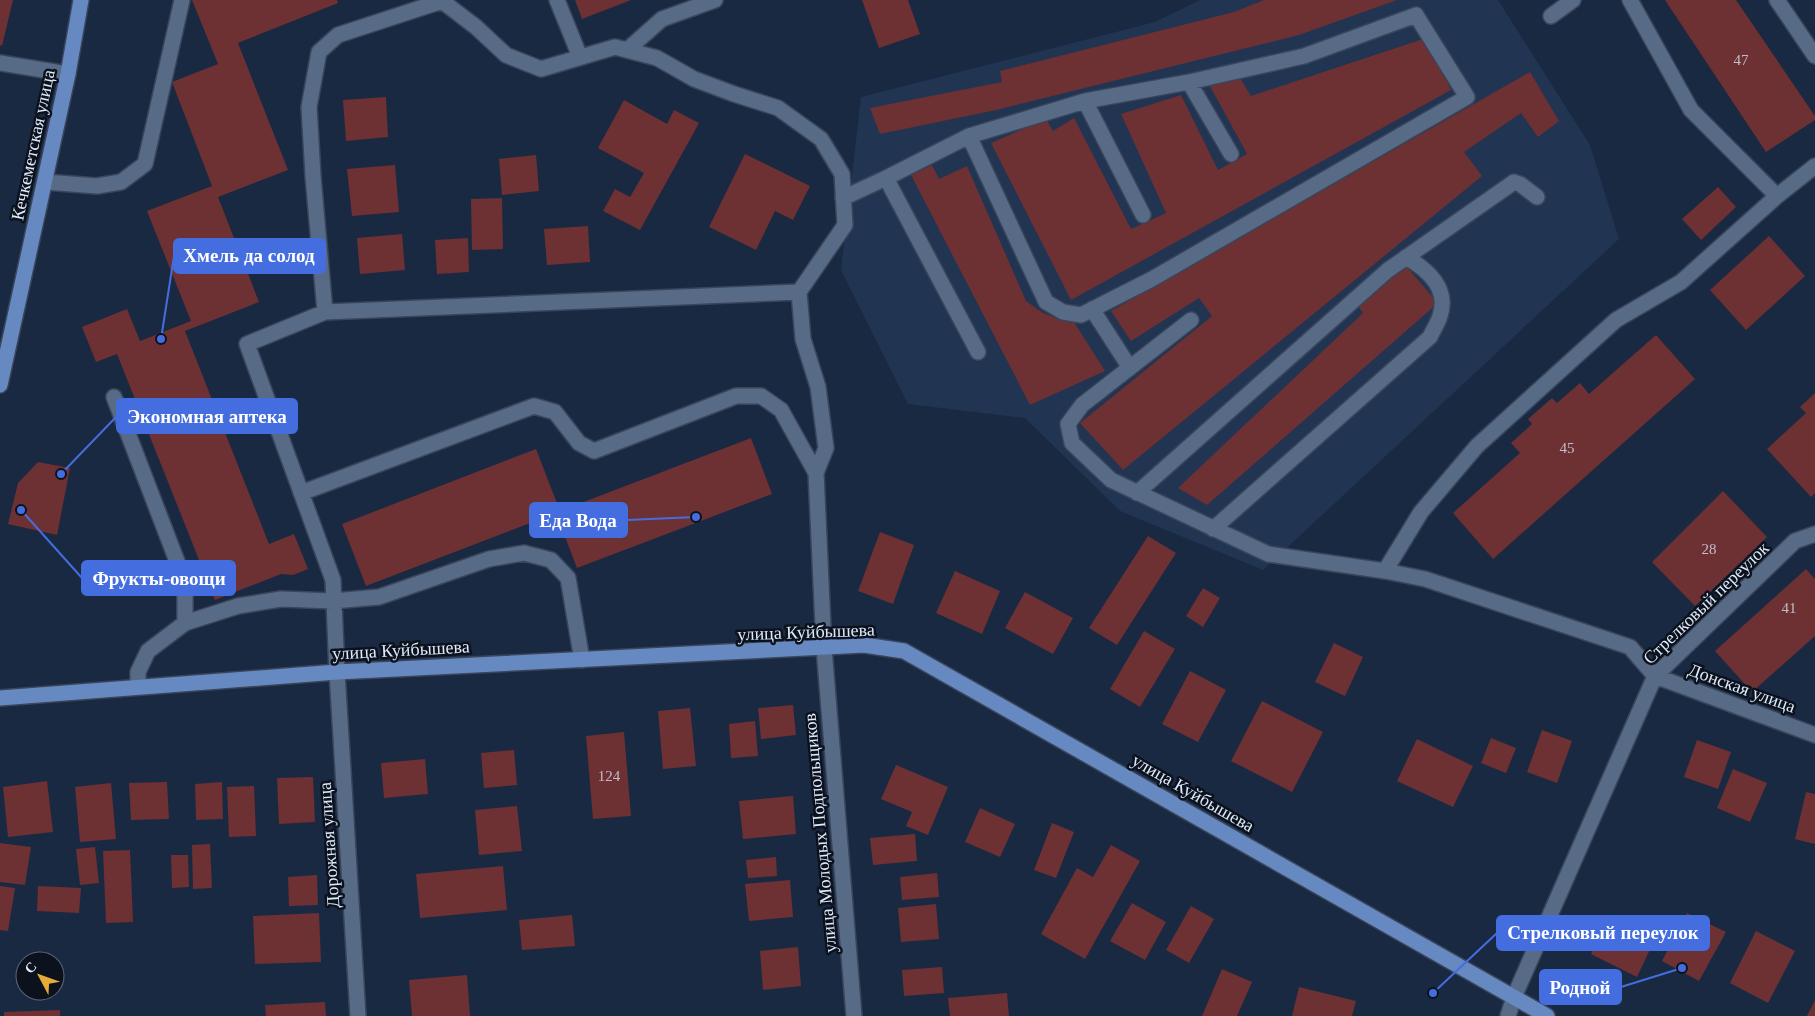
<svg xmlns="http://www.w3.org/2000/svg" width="1815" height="1016" font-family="'Times New Roman',serif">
  <rect width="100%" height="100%" fill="#192942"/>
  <path fill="#213452" d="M1200 0H1498L1590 145 1619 239 1263 570 1120 511 1025 418 908 404 841 270 861 97 1155 22Z"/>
  <path fill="#6d3033" d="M0 0H13L2 46 0 45Z
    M192 0H337L338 3 238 43 288 170 218 197 259 302 185 331 269 544 294 534 308 569 293 575 281 574 215 600 117 354 96 362 82 327 127 309 140 341 191 321 147 211 212 186 172 82 218 64Z
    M575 0H631L582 19Z
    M862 0H908L920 34 879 48Z
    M1264 0H1397L1299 35 996 110 880 134 870 108 1002 82 1000 71 1234 12Z
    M1665 0H1736L1815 116V120L1766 152Z
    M1426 38 1451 90 1071 300 991 143 1046 119 1053 131 1074 118 1131 229 1166 213 1121 114 1181 95 1218 170 1247 154 1210 86 1240 78 1251 96Z
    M1530 72 1559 121 1538 137 1521 113 1464 152 1482 176 1123 470 1080 423 1212 316 1199 298 1131 341 1111 311Z
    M386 97 388 137 346 141 343 100Z
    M624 100 667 124 674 110 699 123 640 230 603 211 615 189 630 197 644 173 598 148Z
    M745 154 810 186 793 220 775 211 756 250 709 227Z
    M536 155 539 191 502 195 499 159Z
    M395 165 399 212 352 216 347 169Z
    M932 165 939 179 967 166 1026 301 1043 313 1064 321 1074 322 1105 371 1030 405 911 175Z
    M1718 187 1736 207 1701 240 1682 219Z
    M502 198 503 249 472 250 471 199Z
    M588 226 590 262 547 265 544 229Z
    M402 234 405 270 360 274 357 238Z
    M1769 236 1805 276 1746 330 1710 290Z
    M468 238 469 272 437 274 435 240Z
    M1406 266 1438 303 1207 505 1178 488 1363 313 1357 305Z
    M1656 335 1695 379 1493 559 1453 513 1520 453 1511 443 1532 424 1528 419 1552 398 1557 403 1580 383 1589 394Z
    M1815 393V493L1811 497 1767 449 1806 413 1800 407Z
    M751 438 772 494 577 568 556 513 366 586 342 524 536 449 560 511Z
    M38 462 70 468 57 535 8 524 18 483Z
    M1723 491 1767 537 1695 606 1652 562Z
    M880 532 914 545 893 604 858 591Z
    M1148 536 1176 553 1117 645 1089 628Z
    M1806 569 1815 579V636L1752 692 1715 651Z
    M955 571 1000 591 982 634 936 613Z
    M1203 588 1220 598 1203 627 1186 616Z
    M1025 592 1073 618 1053 654 1005 628Z
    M1144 631 1175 649 1140 707 1110 689Z
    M1334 643 1363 657 1345 696 1315 682Z
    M1190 671 1226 690 1198 742 1162 724Z
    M1262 701 1323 732 1292 792 1231 761Z
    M793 705 796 735 761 739 758 708Z
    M690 708 696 766 663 769 658 711Z
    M755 721 758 756 731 758 729 724Z
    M1542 730 1572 741 1557 783 1527 772Z
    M624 732 631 816 593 819 586 736Z
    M1491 738 1516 748 1506 773 1481 763Z
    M1417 739 1473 766 1453 807 1397 781Z
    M1697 740 1731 752 1718 789 1684 777Z
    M514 750 517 785 484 788 481 753Z
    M425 759 428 794 384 798 381 763Z
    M896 765 948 787 928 835 906 826 912 812 881 799Z
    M1733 769 1767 783 1750 822 1717 808Z
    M313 777 315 822 279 824 277 778Z
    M47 781 53 832 8 837 3 787Z
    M167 782 169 819 131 820 129 783Z
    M222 782 223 819 196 820 195 784Z
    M111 783 116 839 80 842 75 787Z
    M254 786 256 836 229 837 227 787Z
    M1806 792 1815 794V844L1795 839Z
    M793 796 796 834 743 839 739 801Z
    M517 806 522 851 479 855 475 810Z
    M980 808 1015 824 1000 857 965 842Z
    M1052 823 1074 832 1056 878 1034 870Z
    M915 834 917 861 873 865 870 838Z
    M0 843 31 847 25 885 0 882Z
    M210 844 212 888 193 889 192 845Z
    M1111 845 1140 861 1085 959 1041 934 1077 868 1093 877Z
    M95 847 99 883 80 885 76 849Z
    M130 850 133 922 106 923 103 851Z
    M171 855H188L189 887 172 888Z
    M776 857 777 876 748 878 746 860Z
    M503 866 507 910 420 918 416 874Z
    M937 873 939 897 902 900 900 877Z
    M317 875 318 905 289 906 288 877Z
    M790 880 793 917 749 921 745 884Z
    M0 886 15 888 8 931 0 930Z
    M38 886 81 888 79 913 37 911Z
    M1132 903 1166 922 1145 960 1110 941Z
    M936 904 939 939 901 942 898 908Z
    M1191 906 1214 919 1189 963 1166 950Z
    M319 913 321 962 255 964 253 916Z
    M1687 913 1726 932 1699 981 1662 961Z
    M572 915 575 946 522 950 519 920Z
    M1609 918 1654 941 1637 977 1591 954Z
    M1756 931 1795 951 1768 1003 1730 983Z
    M798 947 801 986 763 990 760 951Z
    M942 967 944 993 904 996 902 970Z
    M1222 969 1252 982 1237 1016H1202Z
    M467 975 470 1016H412L409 980Z
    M1299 987 1356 1001 1352 1016H1292Z
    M1007 993 1009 1016H950L948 998Z
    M1815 1000V1016H1807Z
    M325 1002 326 1016H266L265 1005Z
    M60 1010V1016H4V1012Z"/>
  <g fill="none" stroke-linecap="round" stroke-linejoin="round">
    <g stroke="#39455a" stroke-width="18">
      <path id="minor" d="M557 0 580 57
        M1777 0 1815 56
        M1551 16 1573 0
        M627 50 662 19 715 0
        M0 63 68 74
        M1189 82 1231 154
        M1085 101 1143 215
        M886 178 978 352
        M45 182 97 186 121 182 145 164 182 0
        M1777 196 1815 166
        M843 198 886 178 969 136 1085 101 1189 82 1304 56 1416 15 1467 97 1152 279 1081 315 1063 312 1046 302 969 136
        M1092 309 1130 368
        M325 312 799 292
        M1191 320 1082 405 1068 424 1072 443 1111 480 1268 554 1385 571 1425 579 1630 647 1655 676 1815 735
        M114 397 185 582V623
        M301 493 534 406 555 412 579 443 594 451 736 396H761L781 410 816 473
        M1137 493 1388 270 1514 182 1520 184 1537 197
        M1213 529 1430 337C1433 330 1438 323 1440 316 1449 288 1428 270 1406 257
        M1385 571 1421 512 1477 446 1616 320 1681 282 1777 196 1691 110 1630 0
        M138 687V672L148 651 185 623 238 606 281 599 333 601 379 597 489 559 524 553 551 560 568 578 582 660
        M358 1016 337 672 333 580 247 344 325 312 313 176 309 107 319 52 338 35 442 1 476 27 506 55 541 69 615 47 657 58 694 79 734 94 778 108 821 139 842 174 845 225 799 292 803 339 818 387 826 448 816 473 824 648 854 1016
        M1508 1016 1514 997 1655 676 1795 541 1815 534"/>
    </g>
    <g stroke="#39455a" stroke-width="18">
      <path id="major" d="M0 385 68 74 81 0
        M0 698 337 672 864 645 904 651 1547 1016"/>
    </g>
    <use href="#minor" stroke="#576a86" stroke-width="15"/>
    <use href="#major" stroke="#6689c1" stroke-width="15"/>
  </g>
  <g text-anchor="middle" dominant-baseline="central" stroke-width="5" stroke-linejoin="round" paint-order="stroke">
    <g font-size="15" fill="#c2bcc9">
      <text x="1741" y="60">47</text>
      <text x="1567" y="448">45</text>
      <text x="1709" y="549">28</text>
      <text x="1789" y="608">41</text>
      <text x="609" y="776">124</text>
    </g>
    <g font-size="18" fill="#dfeafb" stroke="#0b121d">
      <text transform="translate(33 145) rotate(-78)">Кечкеметская улица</text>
      <text transform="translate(1706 603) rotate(-44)">Стрелковый переулок</text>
      <text transform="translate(806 632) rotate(-2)">улица Куйбышева</text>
      <text transform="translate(401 650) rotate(-3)">улица Куйбышева</text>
      <text transform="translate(1742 688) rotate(20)">Донская улица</text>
      <text transform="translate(1193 793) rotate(30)">улица Куйбышева</text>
      <text transform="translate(820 833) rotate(-95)">улица Молодых Подпольщиков</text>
      <text transform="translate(329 845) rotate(-94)">Дорожная улица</text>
    </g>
  </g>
  <path fill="none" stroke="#446ddf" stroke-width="2" d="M161 339L174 256M61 474L117 416M696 517L627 520M21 510L82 578M1433 993L1497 933M1682 968L1621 987"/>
  <g fill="#446ddf" stroke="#0b121d" stroke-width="2">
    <circle cx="161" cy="339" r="5"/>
    <circle cx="61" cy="474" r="5"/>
    <circle cx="696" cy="517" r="5"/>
    <circle cx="21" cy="510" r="5"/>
    <circle cx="1433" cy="993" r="5"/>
    <circle cx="1682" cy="968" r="5"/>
  </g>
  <g fill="#446ddf" stroke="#446ddf" stroke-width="2">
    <rect x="174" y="239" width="151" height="34" rx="5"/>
    <rect x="117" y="399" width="180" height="34" rx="5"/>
    <rect x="530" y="503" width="97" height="34" rx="5"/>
    <rect x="82" y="561" width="153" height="34" rx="5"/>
    <rect x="1497" y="916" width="212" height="34" rx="5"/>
    <rect x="1540" y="970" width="81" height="34" rx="5"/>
  </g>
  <g font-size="19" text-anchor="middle" font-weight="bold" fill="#fff">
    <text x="249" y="262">Хмель да солод</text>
    <text x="207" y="423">Экономная аптека</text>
    <text x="578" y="527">Еда Вода</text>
    <text x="159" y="585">Фрукты-овощи</text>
    <text x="1603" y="939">Стрелковый переулок</text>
    <text x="1580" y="994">Родной</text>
  </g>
  <g transform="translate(40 976) rotate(311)"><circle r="24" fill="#0b121d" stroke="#606876"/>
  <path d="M0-4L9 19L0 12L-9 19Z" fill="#e8ab37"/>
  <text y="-8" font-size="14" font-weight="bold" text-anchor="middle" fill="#dfeafb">С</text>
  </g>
</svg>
